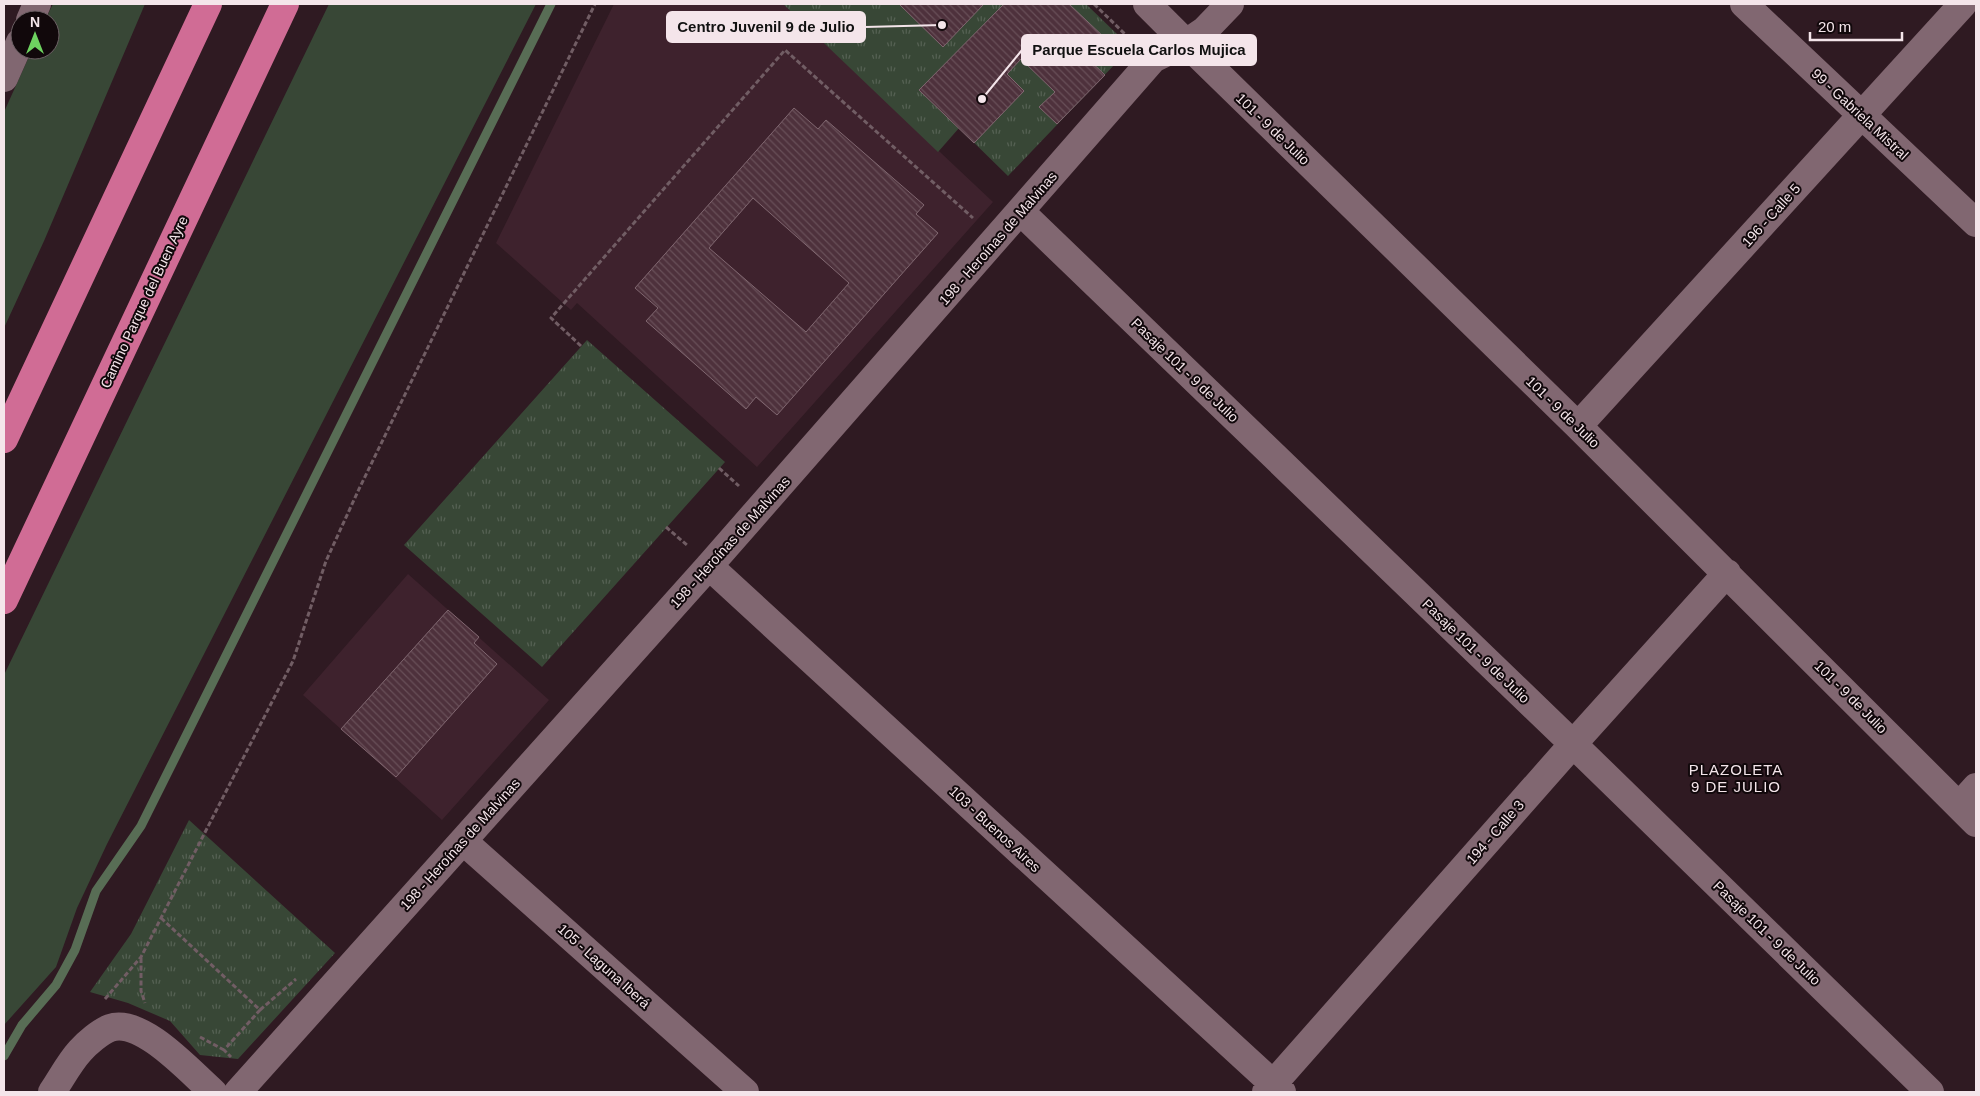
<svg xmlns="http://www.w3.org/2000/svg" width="1980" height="1096" font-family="Arial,sans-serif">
  <defs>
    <pattern id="park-tufts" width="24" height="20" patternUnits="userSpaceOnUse" patternTransform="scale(1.25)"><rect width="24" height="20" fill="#384736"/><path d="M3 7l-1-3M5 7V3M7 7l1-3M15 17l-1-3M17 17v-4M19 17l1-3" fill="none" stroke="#556153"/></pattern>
    <pattern id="building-back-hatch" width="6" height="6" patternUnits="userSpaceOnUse" patternTransform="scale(1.25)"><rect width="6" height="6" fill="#4e313c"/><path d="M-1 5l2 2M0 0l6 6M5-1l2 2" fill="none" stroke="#684f58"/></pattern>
  </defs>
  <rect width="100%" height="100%" fill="#2f1a22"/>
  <path fill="#3e222d" d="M614 4H783L993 202 757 467 577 303 571 310 496 243Z
    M408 574 549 700 442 820 303 695Z"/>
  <path fill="#384736" d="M53 4H145L44 241 4 328V112L32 50H50V20H45Z
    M329 4H536L107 844 77 908 56 967 4 1025V675Z"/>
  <path fill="url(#park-tufts)" d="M783 4H1086L1119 36 1116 63 1008 176 959 128 938 152Z
    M587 340 725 462 542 667 404 545Z
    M189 820 335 953 238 1059 200 1055 170 1021 128 1003 90 992 131 934Z"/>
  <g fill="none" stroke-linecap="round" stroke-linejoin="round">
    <path stroke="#586d55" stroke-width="9" d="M4 1056 22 1025 56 985 75 950 96 891 141 826 551 4"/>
  </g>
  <path fill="url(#building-back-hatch)" stroke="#806770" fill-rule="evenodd" d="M899 4H984L943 47Z
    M1004 4H1069L1106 39 1087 58 1105 75 1057 124 1039 107 1055 92 1021 59 1007 74 1024 91 974 143 919 90Z
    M794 108 818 129 826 120 924 205 916 214 938 233 777 415 756 397 746 409 646 321 658 308 635 288ZM753 198 849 283 806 332 709 248Z
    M448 610 479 637 474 643 497 664 396 777 341 729Z"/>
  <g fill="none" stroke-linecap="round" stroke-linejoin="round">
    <path stroke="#715d64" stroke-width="3" stroke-dasharray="5 2.5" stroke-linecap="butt" d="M1094 4 1131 40
      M581 346 551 318 785 50 973 218
      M719 468 739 486
      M666 527 688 546
      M161 918 260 1010 224 1050 231 1057
      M141 958V991L145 1003
      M105 999 141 957 293 661 326 561 359 489 595 4
      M260 1010 296 979
      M200 1037 224 1050"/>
    <path stroke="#816771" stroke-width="28" d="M1147 4 1186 43 1578 426 1976 823
      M1744 4 1976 223
      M30 20 37 4
      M4 78 20 42
      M1021 212 1573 744 1930 1092
      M1578 426 1963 4
      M709 566 1282 1092
      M1959 806 1976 787
      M463 841 745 1092
      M52 1092C61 1079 69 1063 80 1051 87 1043 100 1032 110 1028 142 1017 191 1073 213 1092
      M238 1092 709 566 1153 59 1186 43 1205 30 1230 4
      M1266 1092 1573 744 1727 573"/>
    <path stroke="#d06c95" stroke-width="28" d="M4 439 208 4
      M4 600 285 4"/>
  </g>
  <g text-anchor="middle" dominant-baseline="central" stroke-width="4" stroke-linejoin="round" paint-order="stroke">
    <g font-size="14" fill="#f4e5ea" stroke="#11080b">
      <text transform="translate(1860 114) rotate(43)">99 - Gabriela Mistral</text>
      <text transform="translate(1273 129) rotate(44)">101 - 9 de Julio</text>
      <text transform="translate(1771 215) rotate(-48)">196 - Calle 5</text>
      <text transform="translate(998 238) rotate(-49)">198 - Heroínas de Malvinas</text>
      <text transform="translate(144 302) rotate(-65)">Camino Parque del Buen Ayre</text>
      <text transform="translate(1185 370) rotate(44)">Pasaje 101 - 9 de Julio</text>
      <text transform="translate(1563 412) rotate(44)">101 - 9 de Julio</text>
      <text transform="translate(730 542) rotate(-48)">198 - Heroínas de Malvinas</text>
      <text transform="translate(1476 651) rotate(44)">Pasaje 101 - 9 de Julio</text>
      <text transform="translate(1851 697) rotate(45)">101 - 9 de Julio</text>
      <text transform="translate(995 829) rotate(43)">103 - Buenos Aires</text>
      <text transform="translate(1495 832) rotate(-49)">194 - Calle 3</text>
      <text transform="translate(460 844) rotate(-48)">198 - Heroínas de Malvinas</text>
      <text transform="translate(1767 933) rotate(44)">Pasaje 101 - 9 de Julio</text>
      <text transform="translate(604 966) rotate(42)">105 - Laguna Iberá</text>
    </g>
    <g font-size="15" letter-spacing="1" fill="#f4e5ea" stroke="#11080b">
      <text x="1736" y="769">PLAZOLETA<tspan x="1736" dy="17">9 DE JULIO</tspan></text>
    </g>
  </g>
  <path fill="none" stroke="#f4e5ea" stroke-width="2" d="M942 25L865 27M982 99L1022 50"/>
  <g fill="#f4e5ea" stroke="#11080b" stroke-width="2">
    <circle cx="942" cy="25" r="5"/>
    <circle cx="982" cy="99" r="5"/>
  </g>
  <g fill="#f4e5ea" stroke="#f4e5ea" stroke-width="2">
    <rect x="667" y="12" width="198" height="30" rx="5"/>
    <rect x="1022" y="35" width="234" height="30" rx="5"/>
  </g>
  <g font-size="15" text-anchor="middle" font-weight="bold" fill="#111">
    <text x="766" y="32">Centro Juvenil 9 de Julio</text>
    <text x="1139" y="55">Parque Escuela Carlos Mujica</text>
  </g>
  <rect width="1980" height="1096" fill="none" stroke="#f4e5ea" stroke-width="10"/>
  <g transform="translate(35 35)"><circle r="24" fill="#11080b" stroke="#6c6064"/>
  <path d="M0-4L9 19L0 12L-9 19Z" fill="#6ed360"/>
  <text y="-8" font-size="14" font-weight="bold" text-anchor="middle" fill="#f4e5ea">N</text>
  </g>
  <path d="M1810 32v8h92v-8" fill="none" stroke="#f4e5ea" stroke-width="2.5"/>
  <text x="1818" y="32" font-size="15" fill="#f4e5ea" stroke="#11080b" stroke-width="4" paint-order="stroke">20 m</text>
</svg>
